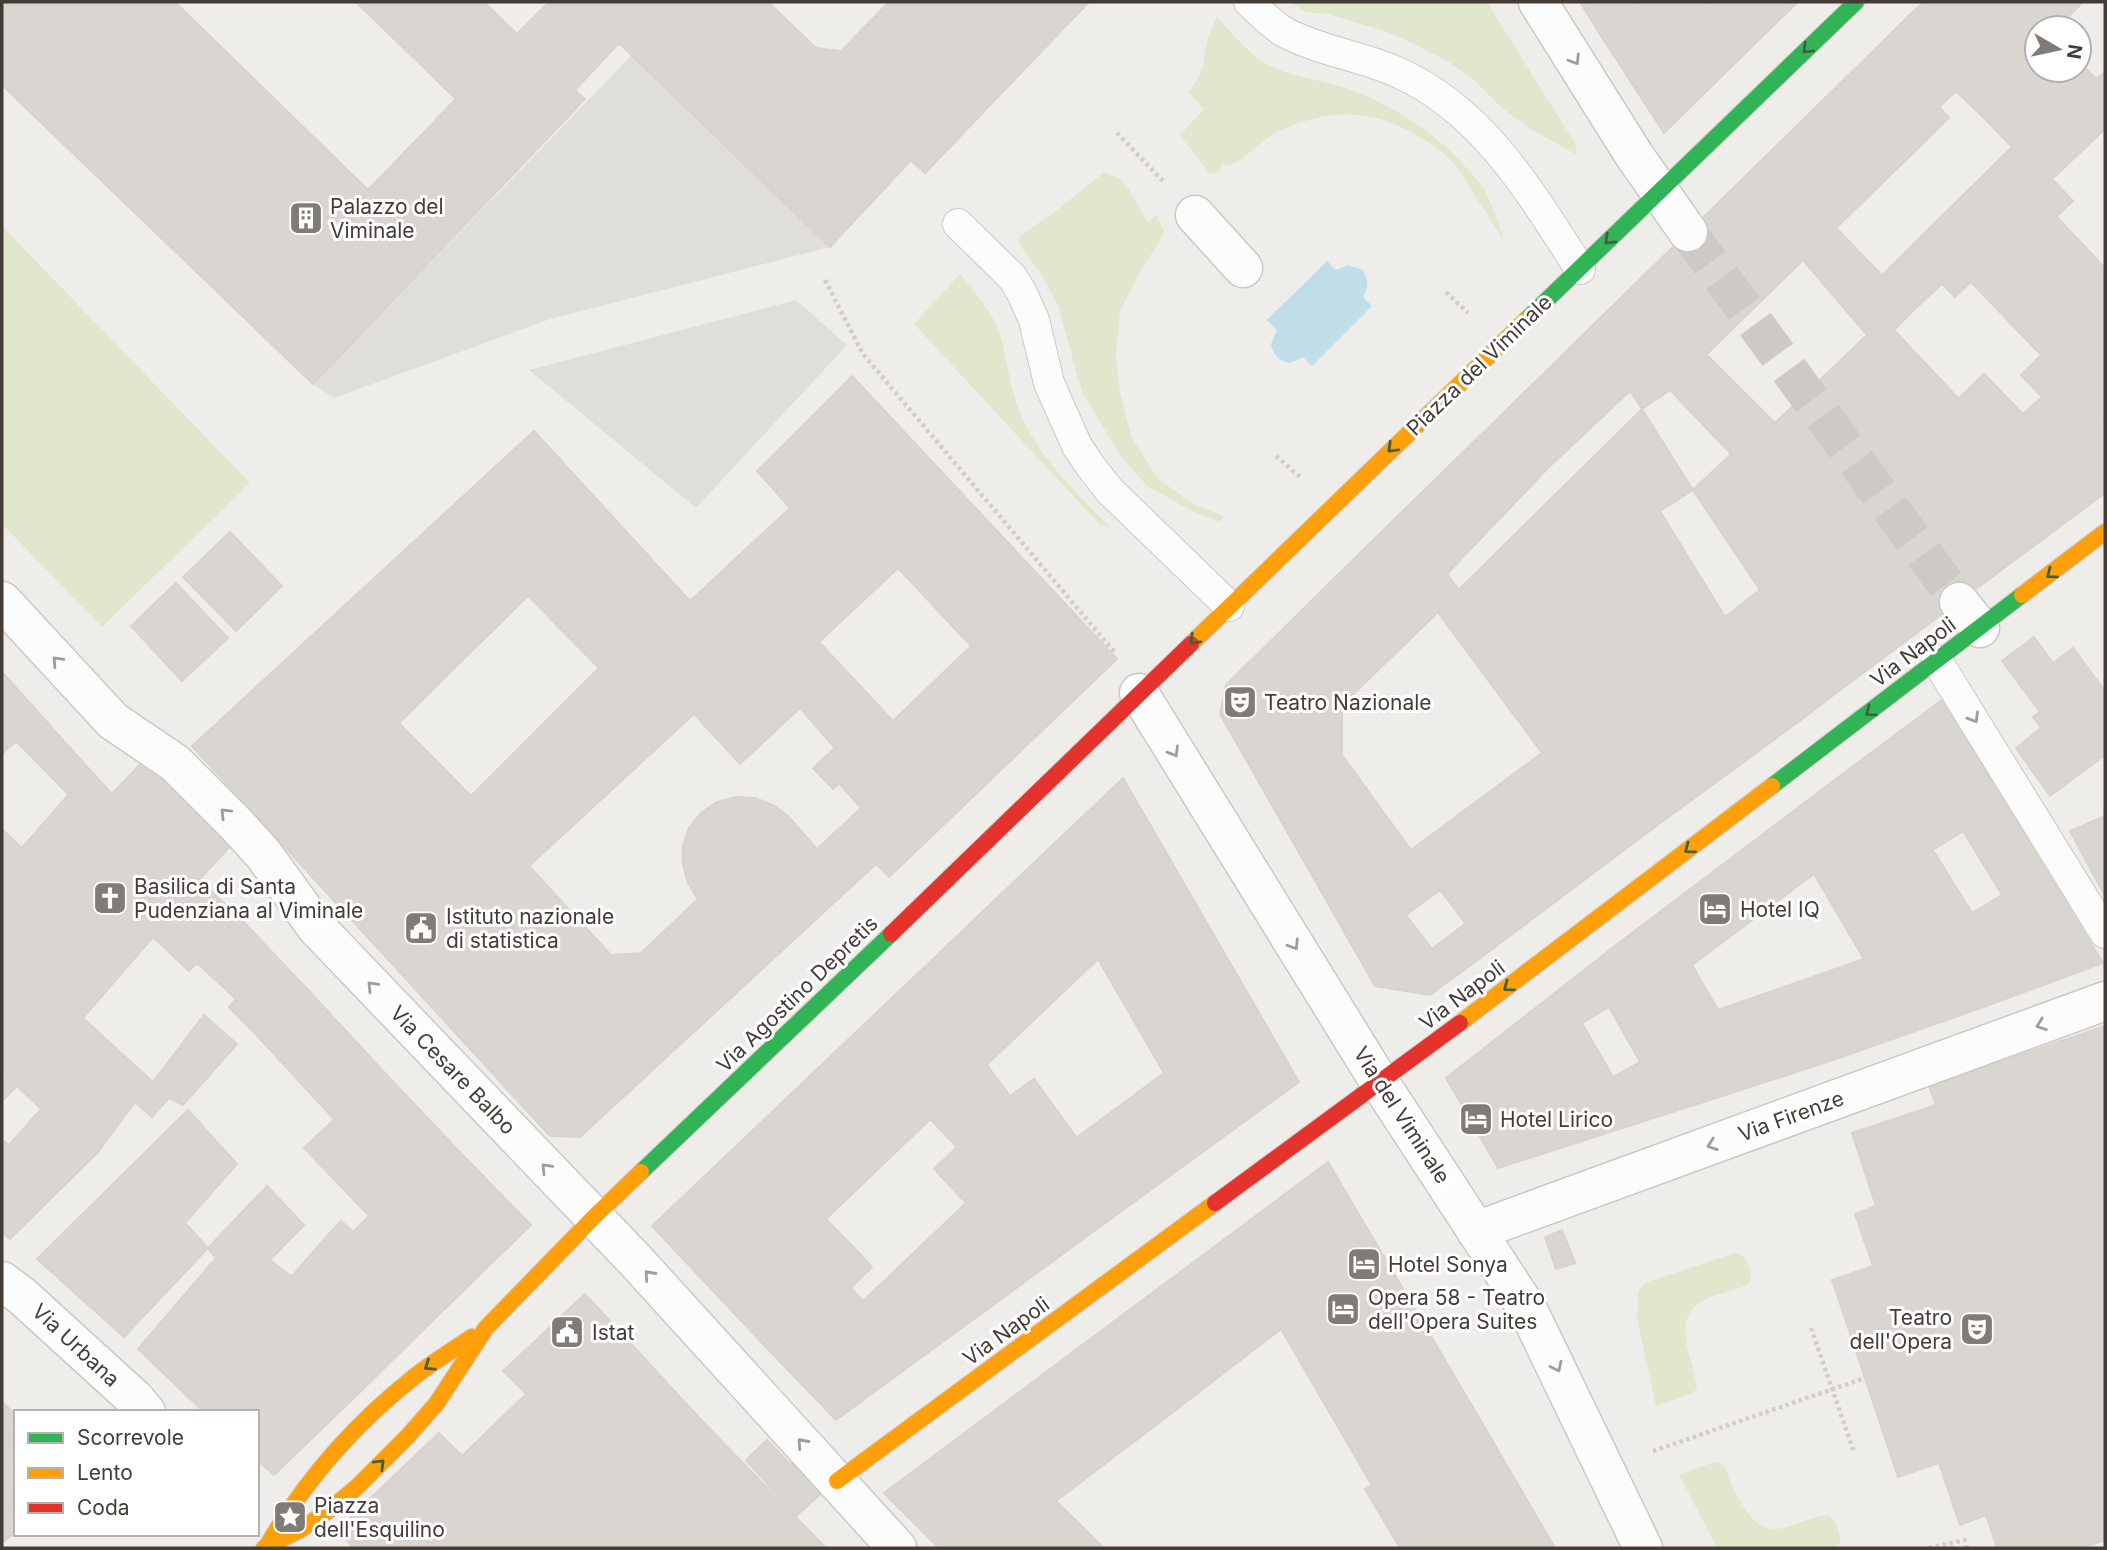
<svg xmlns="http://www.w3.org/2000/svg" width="2107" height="1550" font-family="Inter,sans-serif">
  <rect width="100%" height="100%" fill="#efedea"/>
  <path fill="#e0e7cc" d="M1290 2H1487L1576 145 1577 155 1529 128 1503 109 1474 80 1447 61 1414 44 1385 31 1327 14 1306 12Z
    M1217 17C1235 36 1252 59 1277 69 1301 79 1329 81 1354 91 1394 107 1429 129 1459 160 1469 171 1479 180 1486 193 1494 209 1499 227 1505 243 1494 225 1482 207 1471 189 1466 181 1462 173 1456 166 1447 155 1435 146 1423 139 1376 109 1332 107 1281 130 1261 139 1246 160 1228 166L1222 162 1219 171 1210 174 1180 135 1204 109 1188 92C1206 73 1202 62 1208 38 1210 31 1214 24 1217 17Z
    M1104 172 1120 179 1127 186 1148 223 1156 215 1164 230 1159 242 1140 272 1120 311 1116 354 1120 393 1132 438 1158 479 1197 506 1224 516 1220 522 1192 511 1147 486 1120 455 1082 392 1058 305 1042 275 1019 244 1020 236 1057 210Z
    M2 226 250 483 102 627 2 524Z
    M960 274C974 292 992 310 999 332 1008 360 1009 388 1021 415 1039 457 1079 496 1111 528L1100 525 914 324Z
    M1735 1253C1748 1255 1754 1273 1748 1284 1737 1291 1723 1292 1711 1297 1666 1314 1693 1355 1697 1389L1692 1393 1656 1406 1637 1319 1638 1292 1644 1283Z
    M1714 1462H1719L1724 1465C1733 1489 1750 1536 1782 1528 1797 1525 1814 1516 1829 1515 1836 1520 1840 1534 1840 1543L1835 1548H1717L1679 1475Z"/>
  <path fill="#e0dedb" d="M632 55 830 247 550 319 334 398 313 384Z
    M796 300 847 345 696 508 529 370Z"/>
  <path fill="#bfdee9" d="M1327 261 1336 270 1348 265 1363 270C1368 279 1369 288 1363 297L1372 306 1312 366 1303 357 1290 363C1278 361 1273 354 1271 344L1277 330 1267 320Z"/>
  <path fill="#d9d6d2" stroke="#d7d4d0" stroke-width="2" fill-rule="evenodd" d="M2 2H175L368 190 456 99 356 2H484L517 34 549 2H768L816 48 841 51 889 2H1089L925 173 911 160 830 247 619 43 575 90 585 99 313 384 2 85Z
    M1580 2H1636L1601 36Z
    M1636 2H1648L1676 31 1707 2H1752L1773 26 1664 133 1601 36Z
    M1648 2H1707L1676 31Z
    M1752 2H1798L1773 26Z
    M1923 2H2083L2057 28H2037V65L1985 119 1956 91 1939 107 1949 118 1836 228 1766 156Z
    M2079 62 2096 79 2105 72V129L1915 309 1882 275 2012 147 1985 119 2037 65V70H2079Z
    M1766 156 1836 228 1670 390 1642 409 1590 328Z
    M2051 178 2073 201 2019 252 2081 316 2091 333 2070 349 2084 367 2066 381 2105 434V493L1836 693 1760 590 1984 374 2023 414 2042 397 2021 375 2041 355 1971 282 1955 297 1942 284Z
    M2056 216 2105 268V299L2081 316 2019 252Z
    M1836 228 1915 309 1894 330 1959 399 1760 590 1693 490 1731 454 1670 390 1706 354 1775 423 1867 335 1803 260Z
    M2105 299V353L2081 316Z
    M1590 328 1631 390 1548 468 1447 574 1459 590 1432 618 1365 548Z
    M2091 333 2105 353V434L2066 381 2084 367 2070 349Z
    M852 376 1117 659 889 877 876 864 580 1137 550 1136 192 746 534 431 690 601 790 508 757 471ZM898 568 971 646 893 721 819 642ZM528 596 599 668 471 796 399 723ZM800 708 835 748 813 768 833 789 839 783 861 808 817 849 788 816 773 805 755 798 736 797 717 802 701 813 689 828 683 846V865L688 883 698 899 641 953 611 955 529 866 694 714 740 764Z
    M1642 409 1693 490 1660 511 1725 617 1542 753 1437 611Z
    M230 532 282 586 236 631 183 577Z
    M1365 548 1432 618 1342 705V755L1440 890 1406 915 1432 949 1465 924 1487 953 1430 995 1375 986 1220 714 1226 685Z
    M176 583 228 638 182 681 131 626Z
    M1760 590 1836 693 1801 720 1725 617Z
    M1725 617 1801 720 1644 835 1569 733Z
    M2034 637 2053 663 2073 648 2105 691V755L2050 796 2016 748 2041 728 2033 717 2040 712 2002 661Z
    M2 672 90 770 68 794 16 741 2 754Z
    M1942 700 2103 963 1978 1009 1840 776ZM1963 831 2002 895 1972 913 1933 850Z
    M1569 733 1644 835 1487 953 1411 850Z
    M147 757 235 841 199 880 239 917 189 971 153 937 83 1018 57 1039 47 1030 5 1076 2 1074V829L22 848 90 770 112 794Z
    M1840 776 1978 1009 1830 1061 1707 1101 1616 945ZM1814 874 1864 959 1718 1010 1692 965Z
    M1123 778 1299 1082 1127 1207 1076 1138 1164 1073 1098 959 1014 1039 935 957Z
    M2105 816V896L2070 831Z
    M239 917 311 993 261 1040 229 1007 236 999 197 963Z
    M1616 945 1707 1101 1498 1168 1446 1078ZM1609 1007 1640 1062 1613 1077 1582 1023Z
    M935 957 1014 1039 826 1219 859 1253 763 1344 652 1226Z
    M311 993 384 1072 334 1119 261 1040Z
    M204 1015 237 1044 183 1105 169 1098 152 1117 135 1102 153 1082Z
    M83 1018 153 1082 135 1102 98 1152 10 1239 2 1232V1140L9 1145 41 1109 17 1086 2 1101V1080L47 1030 57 1039Z
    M2105 1026V1540L2081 1548H1997L1986 1515 1960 1525 1939 1463 1898 1477 1832 1280 1873 1266 1855 1214 1876 1206 1852 1133 1936 1105 1929 1086Z
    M987 1065 1010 1096 1034 1079 1127 1207 836 1420 763 1344 859 1253 872 1267 851 1288 863 1301 966 1203 934 1169 957 1147 930 1119Z
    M384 1072 456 1148 376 1223 304 1148Z
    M188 1110 237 1164 185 1223 208 1248 124 1337 37 1259Z
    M456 1148 531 1225 425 1328 326 1237 341 1221 353 1232 369 1216 376 1223Z
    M1328 1162 1481 1421 1371 1484 1281 1329 1156 1425 1093 1337Z
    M267 1186 304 1225 270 1260 292 1277 268 1304 356 1396 274 1475 257 1460V1412H204L138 1349 216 1258 208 1248Z
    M1562 1230 1575 1263 1556 1269 1545 1237Z
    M326 1237 425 1328 356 1396 268 1304Z
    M585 1294 705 1424 576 1548H354L337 1530 439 1433 462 1456 526 1394 503 1371Z
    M1093 1337 1156 1425 1056 1501 1104 1548H939L884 1493Z
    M2 1402 16 1415V1501L2 1512Z
    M1481 1421 1555 1548H1400L1365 1489Z
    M705 1424 825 1547 824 1548H576Z
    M767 1440 791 1465 769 1486 746 1460Z
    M795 1461 824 1491 797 1515 769 1486Z
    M16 1501V1532L2 1543V1512Z"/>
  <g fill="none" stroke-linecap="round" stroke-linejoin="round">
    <path stroke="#cdcac6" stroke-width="38" stroke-dasharray="38 19" stroke-linecap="butt" d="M1688 232 1959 602"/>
    <g stroke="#cbc9c6" stroke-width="32">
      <path id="lane" d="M1249 2C1261 13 1272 25 1286 33 1321 51 1361 56 1397 72 1483 110 1531 193 1580 269
        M958 224 1013 278 1022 293 1034 320 1049 383 1077 446 1091 467 1109 490 1229 606
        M1937 661 2105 933"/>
    </g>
    <g stroke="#cbc9c6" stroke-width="41">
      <path id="street" d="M1538 2 1634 155 1688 232
        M1195 215 1243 268
        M2 601 113 721 175 763 237 825 264 855 316 927 635 1260 897 1548
        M1959 602 1980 628
        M1139 693 1380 1083 1528 1310 1643 1548
        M1476 1231 2105 1001
        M2 1281 22 1296 136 1400 146 1412"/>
    </g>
    <g stroke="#cec9c1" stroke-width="18">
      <path id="fast" d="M1526 320 1856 2
        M1772 786 2022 595
        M641 1172 891 934"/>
    </g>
    <g stroke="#cec9c1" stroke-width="18">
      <path id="slow" d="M2022 595 2105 532
        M1191 644 1526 320
        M1460 1023 1772 786
        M837 1481 1215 1203
        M267 1546C305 1480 355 1424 414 1377 433 1362 453 1350 472 1337
        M264 1548 300 1530 332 1508 356 1488 409 1435 437 1403 486 1328 594 1217 641 1172"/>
    </g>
    <g stroke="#cec9c1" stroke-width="18">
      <path id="jam" d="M891 934 1191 644
        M1215 1203 1460 1023"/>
    </g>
    <path stroke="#d0cdcb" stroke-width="4.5" stroke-dasharray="3.5 3.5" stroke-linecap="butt" d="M1117 133 1163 181
      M825 280 863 354 1116 654
      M1446 292 1468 313
      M1276 456 1300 477
      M1811 1328 1854 1452
      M1653 1451 1865 1378
      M1929 1548 1965 1540 1967 1548"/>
    <use href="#lane" stroke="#fdfcfc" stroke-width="30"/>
    <use href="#street" stroke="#fdfcfc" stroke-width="38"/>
    <use href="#fast" stroke="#30b455" stroke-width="16"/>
    <use href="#slow" stroke="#ff9f0a" stroke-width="16"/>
    <use href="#jam" stroke="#e5322d" stroke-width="16"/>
  </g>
  <defs><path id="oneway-chevron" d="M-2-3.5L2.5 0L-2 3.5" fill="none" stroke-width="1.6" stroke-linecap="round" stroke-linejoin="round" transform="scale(1.75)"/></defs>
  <g stroke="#3e6140">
    <use href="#oneway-chevron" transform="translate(1807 49) rotate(136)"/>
    <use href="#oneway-chevron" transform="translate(1609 240) rotate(135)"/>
    <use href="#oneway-chevron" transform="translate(1392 448) rotate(136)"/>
    <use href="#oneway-chevron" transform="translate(2051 574) rotate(143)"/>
    <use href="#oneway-chevron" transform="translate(1194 640) rotate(136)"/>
    <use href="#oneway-chevron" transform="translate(1870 712) rotate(143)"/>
    <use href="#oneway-chevron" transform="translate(1689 849) rotate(143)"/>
    <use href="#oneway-chevron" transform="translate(1508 987) rotate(143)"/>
    <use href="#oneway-chevron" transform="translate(429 1366) rotate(146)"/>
    <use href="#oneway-chevron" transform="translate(380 1464) rotate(-45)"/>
  </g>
  <g stroke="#a09c9a">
    <use href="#oneway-chevron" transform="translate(1575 60) rotate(58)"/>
    <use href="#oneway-chevron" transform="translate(57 661) rotate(-133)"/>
    <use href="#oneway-chevron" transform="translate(1974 718) rotate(59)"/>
    <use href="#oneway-chevron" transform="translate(1174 752) rotate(59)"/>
    <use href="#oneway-chevron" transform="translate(225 813) rotate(-135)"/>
    <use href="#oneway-chevron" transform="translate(1294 945) rotate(58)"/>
    <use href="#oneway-chevron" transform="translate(372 986) rotate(-134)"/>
    <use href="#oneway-chevron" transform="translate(2041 1025) rotate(160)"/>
    <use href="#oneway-chevron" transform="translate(1712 1145) rotate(160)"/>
    <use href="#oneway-chevron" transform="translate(546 1168) rotate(-134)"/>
    <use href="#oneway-chevron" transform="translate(649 1275) rotate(-132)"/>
    <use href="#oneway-chevron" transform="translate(1557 1367) rotate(64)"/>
    <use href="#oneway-chevron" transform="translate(802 1443) rotate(-132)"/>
  </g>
  <defs>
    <g id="building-square" transform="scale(1.75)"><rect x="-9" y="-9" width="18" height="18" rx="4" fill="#807b76" stroke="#fff"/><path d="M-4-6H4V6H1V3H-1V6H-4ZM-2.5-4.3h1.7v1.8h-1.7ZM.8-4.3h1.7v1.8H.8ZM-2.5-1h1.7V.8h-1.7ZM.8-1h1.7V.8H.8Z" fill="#fff"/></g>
    <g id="theatre-square" transform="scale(1.75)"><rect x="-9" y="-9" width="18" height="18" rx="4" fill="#807b76" stroke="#fff"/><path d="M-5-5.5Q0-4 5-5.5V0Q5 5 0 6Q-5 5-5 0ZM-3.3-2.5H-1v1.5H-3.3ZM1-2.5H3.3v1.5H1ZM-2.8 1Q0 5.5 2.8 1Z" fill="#fff"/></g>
    <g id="church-square" transform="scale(1.75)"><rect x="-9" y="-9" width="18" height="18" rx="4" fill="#807b76" stroke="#fff"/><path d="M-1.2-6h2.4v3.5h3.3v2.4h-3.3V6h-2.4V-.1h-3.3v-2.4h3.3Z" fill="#fff"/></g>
    <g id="hotel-square" transform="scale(1.75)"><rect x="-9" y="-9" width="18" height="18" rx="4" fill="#807b76" stroke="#fff"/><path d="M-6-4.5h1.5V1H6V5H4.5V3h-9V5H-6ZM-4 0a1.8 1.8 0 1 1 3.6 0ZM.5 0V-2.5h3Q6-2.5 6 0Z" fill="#fff"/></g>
    <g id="civic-square" transform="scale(1.75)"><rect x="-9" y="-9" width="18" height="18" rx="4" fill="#807b76" stroke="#fff"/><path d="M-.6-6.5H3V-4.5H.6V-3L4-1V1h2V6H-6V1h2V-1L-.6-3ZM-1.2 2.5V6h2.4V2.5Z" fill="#fff"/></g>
    <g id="sight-square" transform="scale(1.75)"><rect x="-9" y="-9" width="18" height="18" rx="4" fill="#807b76" stroke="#fff"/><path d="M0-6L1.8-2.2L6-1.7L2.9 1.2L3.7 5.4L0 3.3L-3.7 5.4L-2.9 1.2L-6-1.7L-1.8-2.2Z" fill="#fff"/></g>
  </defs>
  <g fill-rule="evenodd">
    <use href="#building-square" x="306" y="218"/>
    <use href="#theatre-square" x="1240" y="702"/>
    <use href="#church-square" x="110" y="898"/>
    <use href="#hotel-square" x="1715" y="909"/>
    <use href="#civic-square" x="421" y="928"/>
    <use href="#hotel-square" x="1476" y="1119"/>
    <use href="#hotel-square" x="1364" y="1264"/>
    <use href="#hotel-square" x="1343" y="1309"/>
    <use href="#theatre-square" x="1977" y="1329"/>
    <use href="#civic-square" x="567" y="1332"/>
    <use href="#sight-square" x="290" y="1517"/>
  </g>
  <g text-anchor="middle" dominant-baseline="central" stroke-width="6" stroke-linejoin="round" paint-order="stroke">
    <g font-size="21" fill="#443d37" stroke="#fff" text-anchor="start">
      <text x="330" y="206">Palazzo del<tspan x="330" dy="24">Viminale</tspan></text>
      <text x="1264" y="702">Teatro Nazionale</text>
      <text x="134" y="886">Basilica di Santa<tspan x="134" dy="24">Pudenziana al Viminale</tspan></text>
      <text x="1740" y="909">Hotel IQ</text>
      <text x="446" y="916">Istituto nazionale<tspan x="446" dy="24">di statistica</tspan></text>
      <text x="1500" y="1119">Hotel Lirico</text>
      <text x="1388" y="1264">Hotel Sonya</text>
      <text x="1368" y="1297">Opera 58 - Teatro<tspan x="1368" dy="24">dell'Opera Suites</tspan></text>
      <text x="1952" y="1317" text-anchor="end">Teatro<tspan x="1952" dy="24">dell'Opera</tspan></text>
      <text x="592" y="1332">Istat</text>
      <text x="314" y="1505">Piazza<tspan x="314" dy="24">dell'Esquilino</tspan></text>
    </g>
    <g font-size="21" fill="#443d37" stroke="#fff">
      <text transform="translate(1479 365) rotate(-44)">Piazza del Viminale</text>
      <text transform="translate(1913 652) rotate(-37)">Via Napoli</text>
      <text transform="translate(797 994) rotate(-44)">Via Agostino Depretis</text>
      <text transform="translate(1462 995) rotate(-37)">Via Napoli</text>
      <text transform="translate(453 1070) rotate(46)">Via Cesare Balbo</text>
      <text transform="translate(1402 1115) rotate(57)">Via del Viminale</text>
      <text transform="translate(1791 1116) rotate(-20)">Via Firenze</text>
      <text transform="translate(1006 1331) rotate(-36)">Via Napoli</text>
      <text transform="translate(76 1345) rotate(43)">Via Urbana</text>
    </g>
  </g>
  <rect width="2107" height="1550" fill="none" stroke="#443d37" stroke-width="7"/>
  <rect x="14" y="1410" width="245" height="126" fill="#ffffff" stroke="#b4b1af" stroke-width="2"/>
  <rect x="28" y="1433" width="35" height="10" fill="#30b455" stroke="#b4b1af" stroke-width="2"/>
  <text x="77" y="1445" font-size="21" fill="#443d37">Scorrevole</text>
  <rect x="28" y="1468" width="35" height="10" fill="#ff9f0a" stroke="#b4b1af" stroke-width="2"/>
  <text x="77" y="1480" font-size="21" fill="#443d37">Lento</text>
  <rect x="28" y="1503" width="35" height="10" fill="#e5322d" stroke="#b4b1af" stroke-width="2"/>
  <text x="77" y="1515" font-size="21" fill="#443d37">Coda</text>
  <g transform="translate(2058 49) rotate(99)"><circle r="33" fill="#ffffff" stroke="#b4b1af" stroke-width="2"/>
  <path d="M0-5L12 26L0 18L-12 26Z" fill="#807b76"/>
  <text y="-10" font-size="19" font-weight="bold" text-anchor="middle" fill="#443d37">N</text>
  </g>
</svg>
